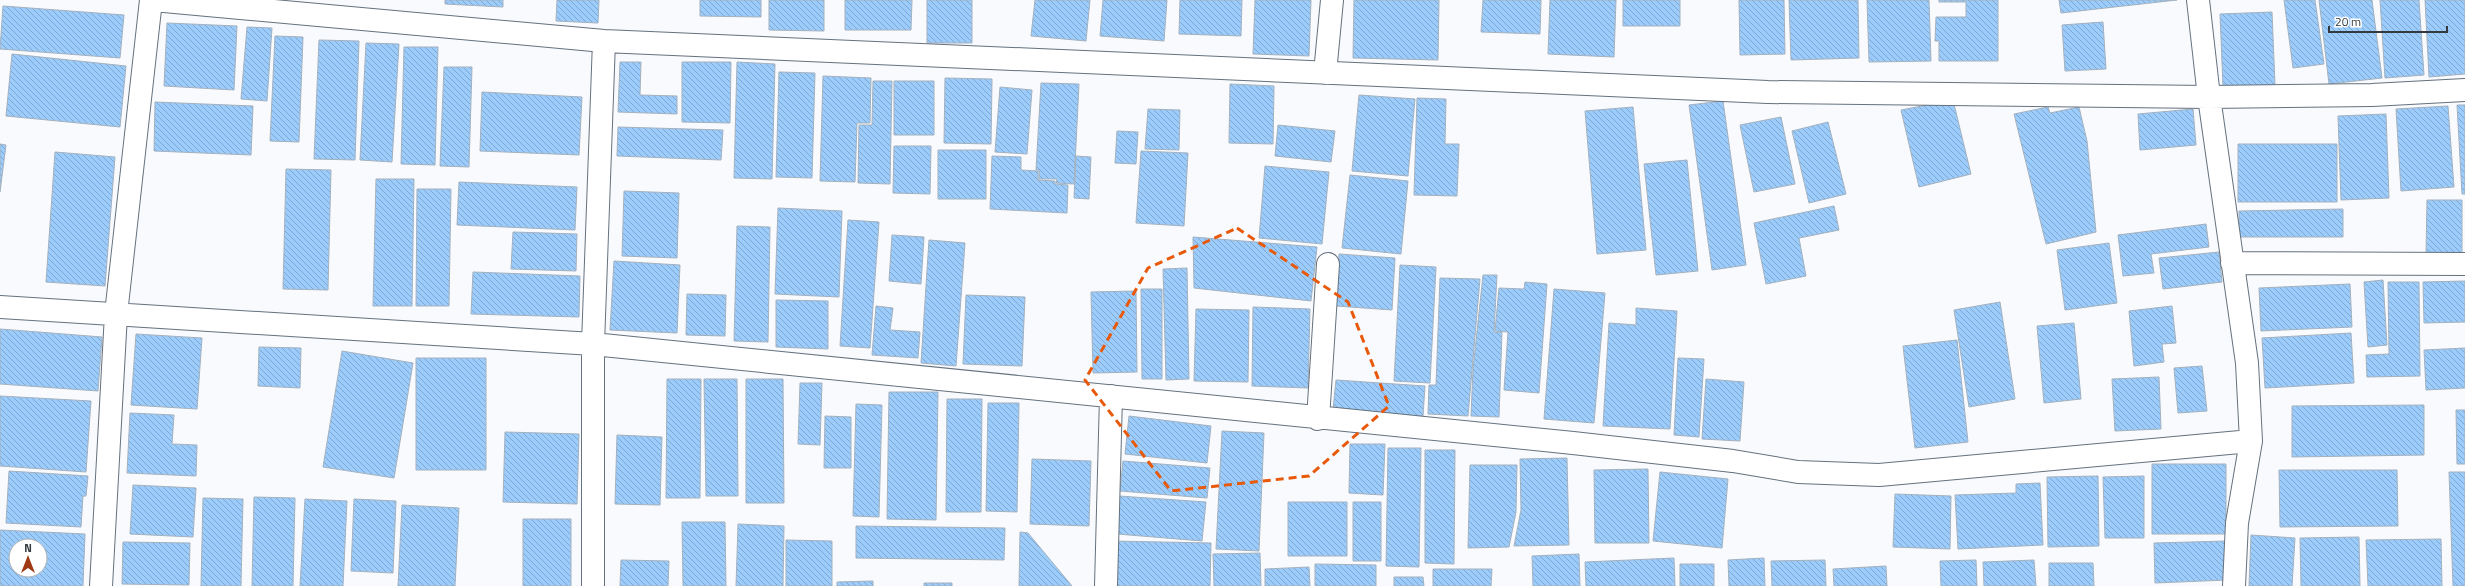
<svg xmlns="http://www.w3.org/2000/svg" width="2465" height="586" font-family="'Titillium Web',sans-serif">
  <defs>
    <pattern id="building-back-hatch" width="6" height="6" patternUnits="userSpaceOnUse"><rect width="6" height="6" fill="#9bccfc"/><path d="M-1 5l2 2M0 0l6 6M5-1l2 2" fill="none" stroke="#7fa7cd"/></pattern>
  </defs>
  <rect width="100%" height="100%" fill="#f8fafd"/>
  <path fill="url(#building-back-hatch)" stroke="#a4b1be" fill-rule="evenodd" d="M445 0H503V7L445 4Z
    M557 0H599L598 23 556 21Z
    M700 0H761V17L700 16Z
    M769 0H824V31L769 30Z
    M845 0H912L911 30H845Z
    M927 0H972V43H927Z
    M1035 0H1090L1086 41 1031 36Z
    M1103 0H1167L1164 41 1100 36Z
    M1180 0H1242L1241 36 1179 34Z
    M1255 0H1311L1309 56 1253 54Z
    M1354 0H1439L1438 60 1353 58Z
    M1483 0H1541L1540 34 1481 32Z
    M1550 0H1616L1614 57 1548 54Z
    M1623 0H1680V26H1623Z
    M1739 0H1784L1785 54 1740 55Z
    M1789 0H1858L1859 58 1791 60Z
    M1867 0H1929L1931 61 1869 62Z
    M1939 0H1998V61H1939V41H1935L1936 17H1966V2H1939Z
    M2059 0H2177L2061 13Z
    M2284 0H2315L2324 64 2293 68Z
    M2319 0H2372L2382 78 2329 84Z
    M2380 0H2419L2424 75 2385 78Z
    M2425 0H2465V74L2429 77Z
    M3 6 124 15 120 58 0 49Z
    M2272 12 2275 85 2223 87 2220 14Z
    M2103 22 2106 69 2065 71 2062 25Z
    M167 23 237 26 234 90 164 86Z
    M247 27 272 28 267 101 241 99Z
    M275 36 303 37 299 142 270 141Z
    M319 40 359 41 355 160 314 159Z
    M366 43 399 44 392 162 360 160Z
    M404 47H438L435 165 401 164Z
    M12 54 126 66 120 127 6 116Z
    M620 62H641L640 95 677 96V114L618 112Z
    M682 62H731L730 123 682 122Z
    M737 62 775 64 772 179 734 178Z
    M444 67H472L469 167 440 166Z
    M779 72 815 73 812 178 776 177Z
    M823 76 871 78 870 123H857L855 182 820 181Z
    M945 78 992 79 991 144 944 143Z
    M873 81H892L890 184 858 183 859 125H872Z
    M894 81H934V135H894Z
    M1041 83 1079 84 1074 184 1056 183 1057 179H1039V170H1036Z
    M1230 84 1274 86 1273 144 1229 143Z
    M1000 87 1032 90 1027 154 995 152Z
    M482 92 582 97 579 155 480 151Z
    M1359 95 1415 99 1408 176 1352 171Z
    M1417 98 1446 99 1445 144H1459L1457 196 1414 195Z
    M1953 100 1971 174 1919 187 1901 110Z
    M1723 101 1746 265 1712 270 1689 105Z
    M155 102 253 106 251 155 154 151Z
    M2457 105H2465V194H2462Z
    M2448 106 2454 187 2401 191 2396 109Z
    M1633 107 1646 250 1597 254 1585 111Z
    M2048 107 2050 113 2079 107 2087 141 2096 232 2046 244 2014 114Z
    M1148 109 1180 110 1179 150 1145 149Z
    M2193 109 2196 145 2140 150 2138 114Z
    M2386 114 2389 198 2341 200 2338 116Z
    M1781 117 1795 184 1754 192 1740 125Z
    M1828 122 1846 194 1809 203 1792 131Z
    M1278 125 1335 131 1331 162 1275 156Z
    M618 127 723 130 721 160 617 156Z
    M1117 131 1138 132 1136 164 1115 163Z
    M0 144 6 145 0 192Z
    M2238 144H2337V202H2238Z
    M894 146H931L930 194 893 193Z
    M938 150H986V199H938Z
    M1141 151 1188 153 1184 226 1136 223Z
    M55 152 115 157 105 286 46 282Z
    M992 156 1021 157V170L1038 171V180L1055 181V184L1068 185 1067 213 990 209Z
    M1076 156 1091 157 1089 199 1074 198Z
    M1687 160 1698 271 1656 275 1644 164Z
    M1265 166 1329 172 1322 244 1259 238Z
    M286 169 331 170 328 290 283 289Z
    M1350 175 1408 181 1401 254 1342 248Z
    M376 179H414L412 306H373Z
    M459 182 577 187 575 230 457 225Z
    M417 189H451L449 306H416Z
    M624 191 679 193 677 258 622 256Z
    M2427 200H2462V255H2426Z
    M1834 206 1839 230 1799 238 1806 276 1766 284 1754 223Z
    M778 208 842 211 839 297 775 294Z
    M2343 209V237H2239V211Z
    M848 220 879 222 870 348 840 346Z
    M2206 224 2209 247 2151 254 2154 273 2123 276 2118 235Z
    M737 226 770 227 768 342 734 341Z
    M513 232 577 234 576 271 511 269Z
    M892 235 924 237 921 284 889 281Z
    M1193 237 1317 247 1311 301 1194 288Z
    M929 240 965 243 956 366 921 363Z
    M2109 243 2117 303 2065 310 2057 250Z
    M2219 252 2222 282 2163 289 2159 258Z
    M1339 254 1395 258 1392 310 1336 306Z
    M614 261 680 265 677 333 610 330Z
    M1400 265 1436 267 1430 383 1394 381Z
    M1187 268 1189 379 1166 380 1163 269Z
    M473 272 580 276 579 317 471 314Z
    M1483 275H1497L1494 332H1502L1499 417 1471 416 1473 369Z
    M1440 278 1480 279 1468 416 1428 414 1429 385H1436Z
    M2383 280 2387 345 2368 347 2364 282Z
    M2465 281V322L2424 323 2423 282Z
    M1525 282 1547 284 1539 393 1504 390 1508 332 1495 331 1499 288 1524 289Z
    M2388 282H2419L2420 376 2367 377 2366 355 2389 354Z
    M2350 284 2352 327 2261 331 2259 288Z
    M1141 289H1162V379H1142Z
    M1554 289 1605 293 1594 423 1544 419Z
    M1136 291 1137 372 1093 373 1091 292Z
    M687 294 726 295 725 336 686 335Z
    M966 295 1025 297 1022 366 963 364Z
    M776 300 828 301V349L776 347Z
    M2000 302 2015 399 1969 407 1954 310Z
    M876 306 893 308 890 330 920 332 918 358 872 355Z
    M2172 306 2176 343 2162 344 2164 362 2134 366 2129 311Z
    M1253 307 1310 309 1308 388 1252 386Z
    M1636 308 1677 311 1670 429 1603 426 1609 323 1636 325Z
    M1196 309 1249 310 1248 382 1194 381Z
    M2074 323 2081 399 2044 403 2037 326Z
    M0 329 102 337 98 391 0 384Z
    M2351 333 2354 383 2265 388 2262 338Z
    M136 334 202 338 197 409 131 405Z
    M1957 340 1968 442 1915 448 1903 346Z
    M259 347 301 348 300 388 258 386Z
    M2465 348V388L2426 390 2424 350Z
    M342 351 413 363 394 478 323 467Z
    M416 358H486V470H416Z
    M1678 358 1704 359 1699 437 1674 435Z
    M2202 366 2207 411 2178 413 2174 368Z
    M2159 377 2161 429 2115 431 2112 379Z
    M667 379H701L700 498H666Z
    M704 379H737L738 496H706Z
    M746 379H783L784 503H746Z
    M1706 379 1744 382 1740 441 1702 439Z
    M1336 380 1425 386 1423 416 1333 410Z
    M800 383H822L820 445 798 444Z
    M889 392H938L936 520 887 519Z
    M0 396 91 401 86 472 0 466Z
    M947 399H982L981 512H946Z
    M988 403H1019L1017 512 986 511Z
    M856 404 882 405 879 517 853 516Z
    M2424 405V455L2292 457V406Z
    M2456 410H2465V464H2457Z
    M130 413 174 415 172 444 197 445 196 476 127 473Z
    M825 416 851 417V468H824Z
    M1129 416 1211 426 1207 463 1125 454Z
    M1222 431 1264 433 1259 551 1216 549Z
    M505 432 579 434 577 504 503 502Z
    M617 435 662 437 660 505 615 504Z
    M1350 444H1385L1383 495 1349 493Z
    M1388 448H1421L1419 567 1386 566Z
    M1425 450H1455L1454 564 1425 563Z
    M1567 458 1569 545 1514 546 1521 510 1520 459Z
    M1032 459 1091 461 1089 526 1030 524Z
    M1123 461 1210 468 1207 498 1120 491Z
    M2152 464H2226V534H2152Z
    M1470 465H1517L1516 512 1509 547 1468 548Z
    M1648 469 1649 543H1595L1594 470Z
    M2279 470H2397L2398 526 2280 527Z
    M9 471 88 476 86 496H83L81 527 6 523Z
    M1660 472 1728 479 1722 548 1653 541Z
    M2449 472H2465V586H2453Z
    M2098 476 2099 546 2048 547 2047 477Z
    M2144 476V538H2105L2103 477Z
    M2040 483 2043 545 1958 549 1955 495 2016 493V484Z
    M133 485 196 488 193 537 130 534Z
    M1895 494 1951 496 1950 549 1893 547Z
    M1119 496 1206 502 1202 541 1117 534Z
    M254 497 295 498 293 586H252Z
    M203 498 243 499 241 586H201Z
    M305 499 347 501 343 586H300Z
    M354 499 396 501 393 573 351 571Z
    M1288 502H1347V556H1288Z
    M1353 502H1381V561H1353Z
    M402 505 459 508 455 586H398Z
    M523 519H571V586H523Z
    M682 522H725L726 586H683Z
    M738 524 784 526 783 586H736Z
    M856 526 1005 528 1004 560 856 558Z
    M0 530 85 534 83 586H0ZM16 546H40V570H16Z
    M1020 532 1028 533 1072 586H1019Z
    M2251 535 2295 538 2292 586H2249Z
    M2359 537 2360 586H2301L2300 538Z
    M2441 539 2442 586H2368L2366 540Z
    M786 540 832 541V586H786Z
    M1112 541 1211 543 1210 586H1112Z
    M2226 541 2227 580 2155 583 2154 543Z
    M123 542 190 543 189 585 122 584Z
    M1260 553 1261 586H1214L1213 554Z
    M1579 554 1580 586H1533L1532 556Z
    M1674 558 1675 586H1586L1585 562Z
    M1764 558 1765 586H1729L1728 560Z
    M621 560 669 561 668 586H620Z
    M1825 560 1826 586H1772L1771 561Z
    M1976 560 1977 586H1941L1940 561Z
    M2034 560 2036 586H1984L1983 562Z
    M2049 563H2093L2094 586H2049Z
    M1315 564 1376 565V586H1315Z
    M1680 564H1714V586H1680Z
    M1886 566 1887 586H1834L1833 569Z
    M1309 567 1310 586H1265V569Z
    M1433 569H1492L1491 586H1433Z
    M1394 577H1423L1424 586H1394Z
    M873 581V586H837V582Z
    M924 583H952V586H924Z"/>
  <g fill="none" stroke-linecap="round" stroke-linejoin="round">
    <g stroke="#65717d" stroke-width="24">
      <path id="street" d="M153 0 604 41 1768 92 2209 97 2372 95 2465 90
        M2198 0 2209 97 2247 363 2251 441 2237 523 2234 586
        M1325 73 1332 0
        M2232 263 2465 264
        M0 307 593 344 1573 443 1733 461 1798 472 1879 475 2251 441
        M1318 419 1328 264
        M101 586 116 314 151 0
        M593 586V344L604 41
        M1106 586 1111 396"/>
    </g>
    <use href="#street" stroke="#fff" stroke-width="22"/>
  </g>
  <path fill="none" stroke="#e8590c" stroke-width="3" stroke-dasharray="8 5" stroke-linejoin="round" d="M1237 228 1348 302 1389 406 1309 476 1171 491 1085 380 1148 268Z"/>
  <g transform="translate(28 558)"><circle r="19" fill="#ffffff" stroke="#adb0b2"/>
  <path d="M0-3L7 15L0 10L-7 15Z" fill="#9f3913"/>
  <text y="-6" font-size="11" font-weight="bold" text-anchor="middle" fill="#33393e">N</text>
  </g>
  <path d="M2329 26v6h118v-6" fill="none" stroke="#33393e" stroke-width="2"/>
  <text x="2335" y="26" font-size="12" fill="#33393e" stroke="#ffffff" stroke-width="3" paint-order="stroke">20 m</text>
</svg>
